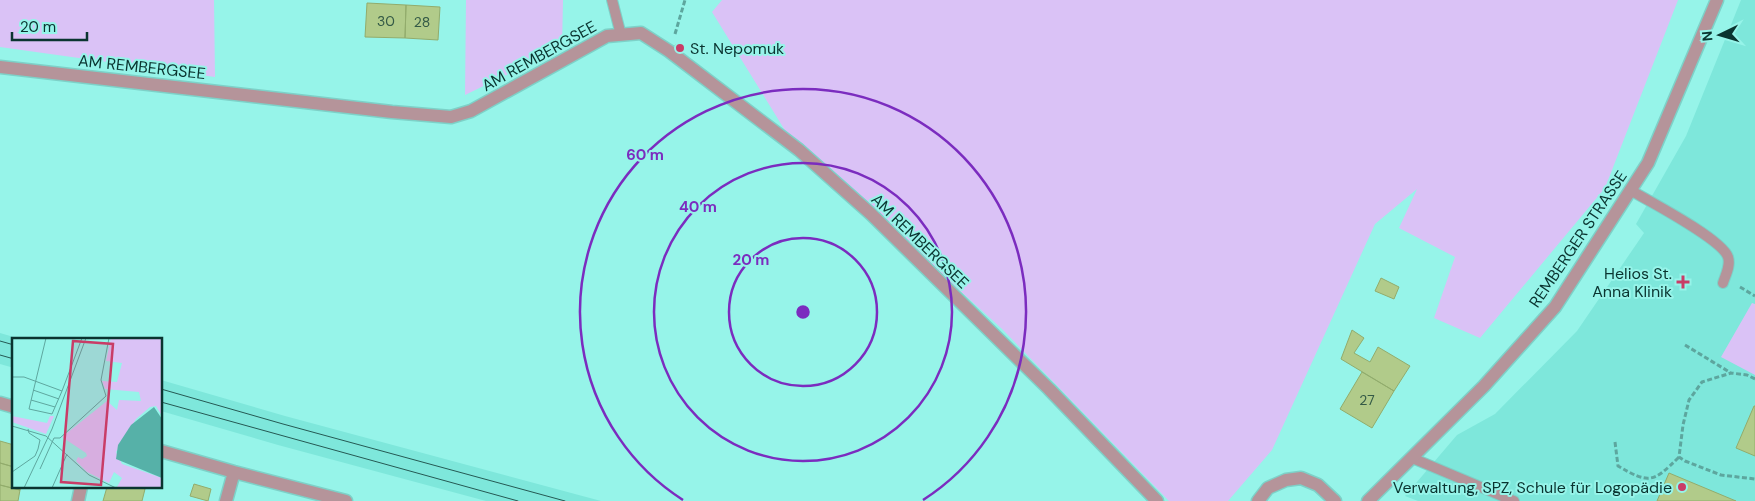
<svg xmlns="http://www.w3.org/2000/svg" width="1755" height="501" font-family="'DM Sans',sans-serif">
  <rect width="100%" height="100%" fill="#96f4e9"/>
  <path fill="#7ee7db" d="M1741 0H1755V501H1418L1405 496 1457 435 1495 414 1577 331 1644 233 1636 224 1686 136Z
    M0 333 24 340H14V368L0 364Z
    M161 380 285 416 601 501H486L278 445 161 411Z"/>
  <path fill="#dac2f6" d="M0 0H214L215 77 0 47Z
    M466 0H563L562 48 465 95Z
    M722 0H1678L1605 188 1480 338 1434 318 1455 257 1399 228 1417 189 1375 224 1272 450 1228 501H1169L1002 329 786 132 712 12Z
    M1752 303 1755 304V375L1721 357Z"/>
  <path fill="#b1cb8a" stroke="#92ac6c" d="M367 3 406 5 405 38 365 37Z
    M406 5 440 7 438 40 405 38Z
    M683 44 684 50 676 52 675 45Z
    M1381 278 1399 287 1394 299 1375 291Z
    M1352 330 1364 338 1354 353 1370 362 1378 347 1410 366 1394 391 1341 359Z
    M1362 372 1394 391 1372 428 1340 409Z
    M1754 406H1755V456L1736 448Z
    M0 441 14 445V467L0 463Z
    M0 463 14 467V487H21L20 490 0 485Z
    M1669 473 1736 501H1657Z
    M194 484 211 489 208 501 190 496Z
    M0 485 20 490 18 501H0Z
    M107 487H139L145 489 142 501H103Z"/>
  <g fill="none" stroke-linecap="round" stroke-linejoin="round">
    <g stroke="#7dd1c8" stroke-width="12">
      <path id="service" d="M612 0 621 35
        M1630 190C1649 201 1722 239 1728 257 1731 266 1725 276 1723 283
        M1412 458 1514 501"/>
    </g>
    <g stroke="#7dd1c8" stroke-width="15">
      <path id="minor" d="M0 67 392 112 451 117 471 111 607 36 641 33 669 51 799 150 871 214 1049 389 1157 501
        M0 403 14 407
        M161 451 234 472 346 501
        M78 501 81 487
        M226 501 234 472
        M1258 501 1268 488 1286 480 1301 478 1318 485 1335 501
        M1368 501 1484 386 1555 307 1648 163 1717 0"/>
    </g>
    <path stroke="#5da69e" stroke-width="3" stroke-dasharray="5 2.5" stroke-linecap="butt" d="M675 34 685 0
      M1740 287 1755 296
      M1685 345 1731 373
      M1755 379 1747 375 1731 373 1702 382 1689 400 1683 425 1679 457 1685 461 1721 475 1755 479
      M1615 442 1618 466C1649 484 1653 483 1679 457"/>
    <use href="#service" stroke="#b5949a" stroke-width="10"/>
    <use href="#minor" stroke="#b5949a" stroke-width="12"/>
    <path stroke="#255953" stroke-width="1" d="M0 341 14 345
      M0 355 14 359
      M161 389 283 424 565 501
      M161 402 518 501"/>
  </g>
  <g fill="none" stroke="#7b2cbf" stroke-width="2.5">
    <circle cx="803" cy="312" r="74"/>
    <circle cx="803" cy="312" r="149"/>
    <path d="M683 500A223 223 0 1 1 923 500"/>
  </g>
  <g fill="#c93c67" stroke="#96f4e9" stroke-width="2">
    <circle cx="680" cy="48" r="5"/>
    <path d="M1680.5 274.5h5v5h5v5h-5v5h-5v-5h-5v-5h5z"/>
    <circle cx="1682" cy="487" r="5"/>
  </g>
  <g text-anchor="middle" dominant-baseline="central" stroke-width="4" stroke-linejoin="round" paint-order="stroke">
    <g font-size="14" fill="#345a46">
      <text x="386" y="21">30</text>
      <text x="422" y="22">28</text>
      <text x="1367" y="400">27</text>
    </g>
    <g font-size="16" fill="#0a3430" stroke="#96f4e9" text-anchor="end">
      <text x="690" y="48" text-anchor="start">St. Nepomuk</text>
      <text x="1672" y="273">Helios St.<tspan x="1672" dy="18">Anna Klinik</tspan></text>
      <text x="1672" y="487">Verwaltung, SPZ, Schule für Logopädie</text>
    </g>
    <g font-size="16" fill="#0a3430" stroke="#96f4e9">
      <text transform="translate(539 56) rotate(-29)">AM REMBERGSEE</text>
      <text transform="translate(142 67) rotate(6)">AM REMBERGSEE</text>
      <text transform="translate(1578 239) rotate(-56)">REMBERGER STRASSE</text>
      <text transform="translate(920 241) rotate(44)">AM REMBERGSEE</text>
    </g>
  </g>
  <g transform="translate(12 338)">
    <rect width="150" height="150" fill="#96f4e9"/>
    <path d="M99 0H150V78L144 68 138 69 124 81 104 114 110 126 150 140V150H108L105 149 110 140 102 134 97 145 75 134 64 123 66 119 70 121 75 118 74 115 50 99 95 63 105 72 107 62 129 63 127 54 93 51 90 43 105 44 110 25 94 23ZM0 78 35 85 38 78H42L34 96 0 84Z" fill="#dac2f6"/>
    <path d="M142 69 150 81V140L104 121 106 107 119 87Z" fill="#56b1a8"/>
    <path fill="none" stroke="#5ea79f" stroke-width="1" d="M34 0 17 71 40 76 50 53M0 39H12L50 53 70 0M21 52 47 61M19 62 43 69M0 88 34 98 77 137 104 150M48 100 94 58 89 42 97 0M28 131 42 100H48M0 134 23 118 26 111 28 102 17 95 16 91M12 150 40 91 74 0M40 150 55 116"/>
    <path fill="#c93c67" fill-opacity="0.15" stroke="#c93c67" stroke-width="2.5" d="M61 3 101 6 89 147 49 144Z"/>
    <rect width="150" height="150" fill="none" stroke="#0a3430" stroke-width="2.5"/>
  </g>
  <circle cx="803" cy="312" r="8" fill="#7b2cbf" stroke="#96f4e9" stroke-width="2.5"/>
  <g font-size="15" text-anchor="middle" font-weight="bold" fill="#7b2cbf" stroke="#96f4e9" stroke-width="4" stroke-linejoin="round" paint-order="stroke">
    <text x="645" y="160">60 m</text>
    <text x="698" y="212">40 m</text>
    <text x="751" y="265">20 m</text>
  </g>
  <g transform="translate(1720 35) rotate(265)" stroke="#96f4e9" stroke-width="4" paint-order="stroke">
  <path d="M0-4L9 19L0 12L-9 19Z" fill="#0a3430"/>
  <text y="-8" font-size="14" font-weight="bold" text-anchor="middle" fill="#0a3430">N</text>
  </g>
  <path d="M12 32v8h75v-8" fill="none" stroke="#0a3430" stroke-width="2.5"/>
  <text x="20" y="32" font-size="15" fill="#0a3430" stroke="#96f4e9" stroke-width="4" paint-order="stroke">20 m</text>
</svg>
